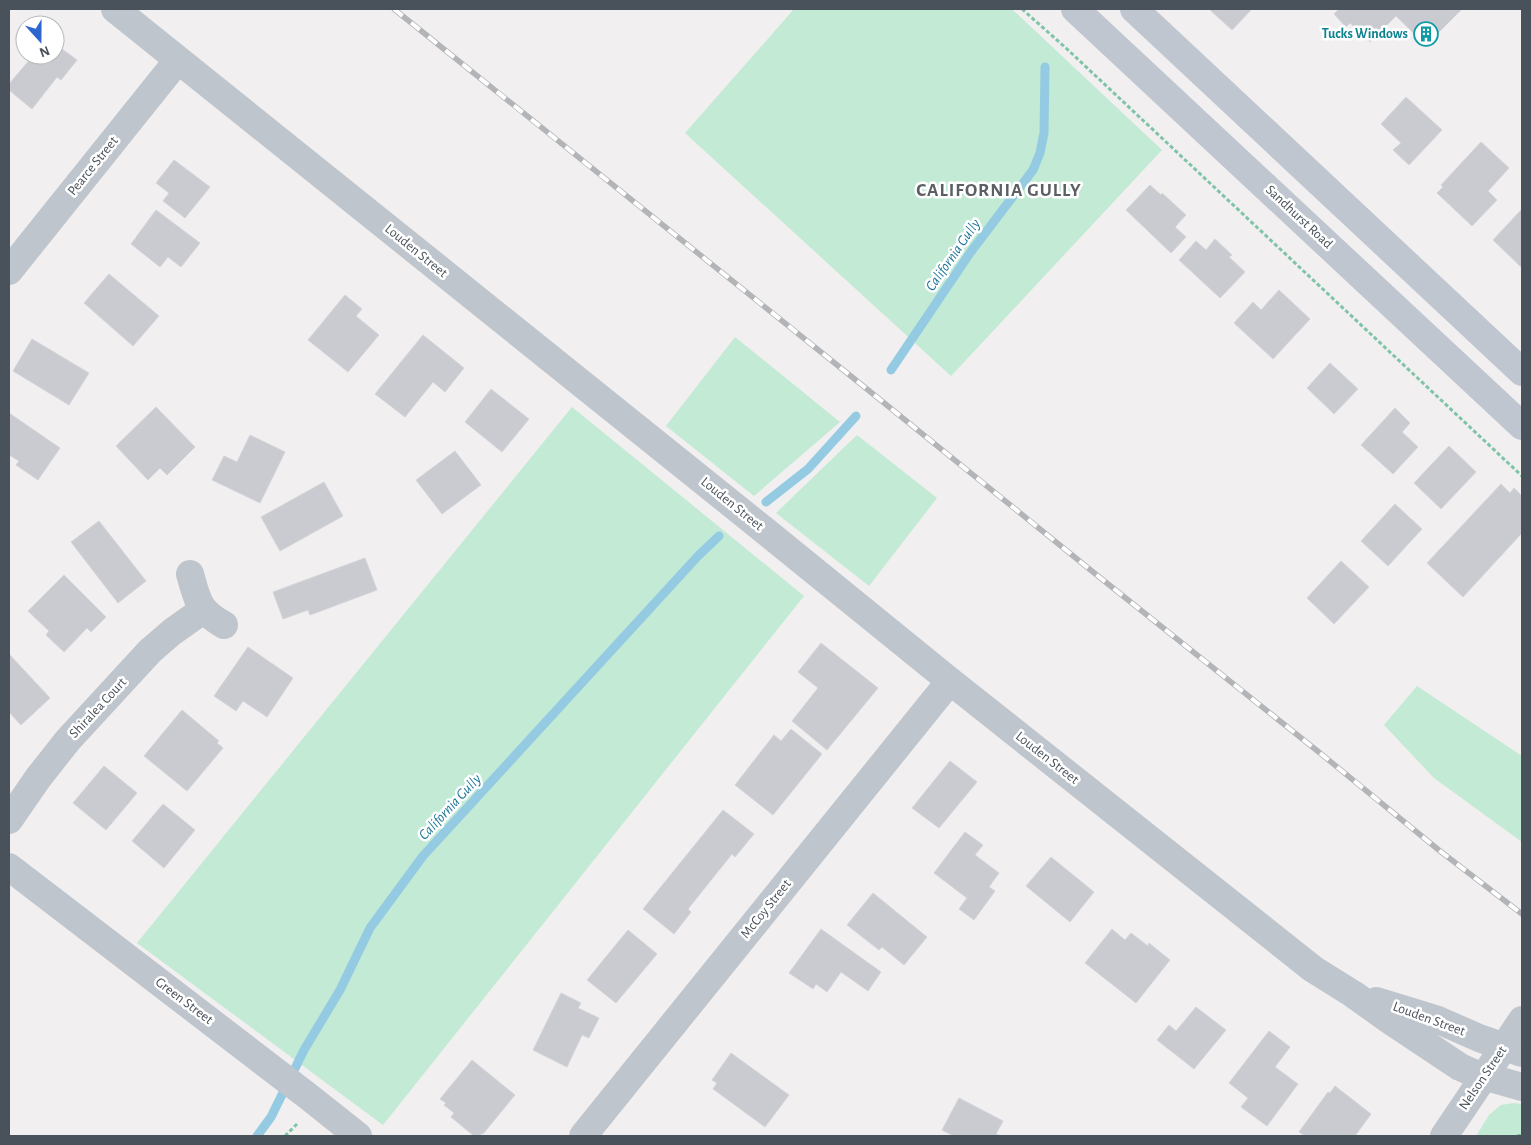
<svg xmlns="http://www.w3.org/2000/svg" width="1531" height="1145" font-family="'Alegreya Sans',sans-serif">
  <rect width="100%" height="100%" fill="#f1efef"/>
  <path fill="#c2ead5" d="M794 9H1012L1162 150 951 376 685 133Z
    M735 337 840 422 754 496 666 426Z
    M572 407 804 596 383 1125 137 943Z
    M857 435 937 498 869 586 776 513Z
    M1417 686 1522 756V842L1434 778 1384 725Z
    M1514 1103 1522 1104V1136H1476L1489 1115 1501 1105Z"/>
  <g fill="none" stroke-linecap="round" stroke-linejoin="round">
    <path stroke="#94cbe2" stroke-width="9" d="M891 370 970 253 1033 170 1040 153 1044 133 1045 67
      M766 502 808 469 856 416
      M257 1136 271 1117 304 1050 340 990 370 928 423 856 698 556 719 536"/>
  </g>
  <path fill="#c9cbd1" stroke="#d4d5da" d="M1209 9H1252L1232 30Z
    M1339 9H1462L1426 45 1396 16 1370 42 1350 23 1346 27 1334 14Z
    M62 49 77 60 61 80 57 77 32 109 9 90V84L32 57 30 55H55V53L57 55Z
    M1406 97 1442 130 1409 165 1393 150 1401 143 1381 124Z
    M1481 142 1509 168 1488 191 1497 200 1472 226 1437 193 1443 187 1441 185Z
    M174 160 210 187 185 218 163 201 169 193 156 183Z
    M1150 185 1161 195 1162 193 1186 215 1175 227 1186 237 1171 253 1126 210Z
    M1522 209V265L1521 267 1493 240Z
    M156 210 200 243 181 267 168 257 160 267 131 244Z
    M1215 239 1232 255 1229 257 1245 272 1220 298 1179 260 1196 241 1206 250Z
    M109 274 159 316 133 346 84 303Z
    M1279 290 1310 319 1273 359 1234 323 1253 302 1261 310Z
    M345 295 362 309 356 316 379 335 348 372 308 340Z
    M423 335 464 368 445 392 433 382 405 417 375 394Z
    M32 339 89 373 69 405 13 371Z
    M1330 363 1358 389 1334 414 1307 388Z
    M491 389 529 419 502 452 465 422Z
    M156 407 195 447 167 475 160 468 148 480 116 446Z
    M1395 408 1410 423 1402 432 1418 447 1393 474 1361 445Z
    M9 413 60 448 38 480 16 465 19 461 9 455Z
    M250 435 285 452 260 503 212 480 224 456 237 462Z
    M1449 446 1476 472 1441 509 1414 483Z
    M455 451 481 485 442 514 416 480Z
    M324 482 343 516 280 551 261 517Z
    M1501 484 1510 493 1514 488 1522 496V533L1463 597 1427 563Z
    M1395 504 1422 529 1388 566 1361 541Z
    M99 521 146 581 118 603 71 542Z
    M365 558 377 590 310 615 308 610 283 619 273 592Z
    M1341 561 1369 587 1334 624 1307 598Z
    M64 575 106 617 91 632 87 628 64 652 46 635 49 631 28 611Z
    M821 643 878 688 827 750 792 721 818 688 798 672Z
    M248 647 293 678 267 717 243 701 236 711 214 696Z
    M9 654 50 698 21 725 9 712Z
    M182 710 219 741 217 743 223 748 187 791 144 756Z
    M791 729 822 754 773 815 735 785 774 735 781 741Z
    M950 761 977 782 939 828 912 808Z
    M104 766 137 793 106 830 73 803Z
    M163 804 195 830 164 868 132 841Z
    M723 810 754 834 735 857 732 854 688 909 691 912 674 934 643 909Z
    M965 832 983 845 975 855 999 873 989 887 995 891 974 920 959 909 967 898 934 873Z
    M1051 857 1094 892 1070 922 1026 886Z
    M873 893 927 937 904 965 882 947 879 950 847 925Z
    M821 929 881 972 868 991 841 972 827 992 816 984 813 989 789 973Z
    M1112 929 1125 940 1131 933 1148 946 1149 943 1170 960 1136 1003 1085 963Z
    M628 930 657 954 616 1003 587 980Z
    M561 993 581 1003 578 1008 599 1018 589 1038 582 1035 567 1067 533 1050Z
    M1196 1007 1226 1030 1194 1069 1157 1040 1169 1025 1176 1031Z
    M1269 1031 1290 1047 1275 1067 1298 1084 1267 1126 1241 1107 1248 1098 1229 1083Z
    M731 1053 789 1095 765 1127 713 1089 717 1083 712 1080Z
    M472 1060 515 1095 483 1134 482 1133 480 1136H474L451 1117 454 1113 444 1105 446 1103 440 1099Z
    M1335 1086 1371 1114 1355 1136H1305L1299 1132 1328 1092 1330 1093Z
    M959 1098 1003 1121 996 1134 1001 1136H954L942 1130Z"/>
  <g fill="none" stroke-linecap="round" stroke-linejoin="round">
    <path stroke="#7ec4a7" stroke-width="3" stroke-dasharray="4 2.5" stroke-linecap="butt" d="M1022 9 1067 49 1522 476
      M285 1136 297 1124
      M1517 1136 1522 1135"/>
    <path stroke="#bfc5cc" stroke-width="28" d="M115 9 764 530 950 681 1313 969 1353 994 1388 1019 1460 1067 1476 1074 1522 1087
      M9 271 178 60
      M190 574C198 602 198 610 224 625
      M9 820 38 778 68 740 150 651 172 632 203 610
      M9 867 309 1097 358 1136
      M1376 1001 1438 1020 1479 1038 1522 1053
      M583 1136 950 681"/>
    <path stroke="#bfc5cc" stroke-width="28" d="M1444 1136 1522 1020"/>
    <path stroke="#bfc6d0" stroke-width="28" d="M1075 9 1522 426
      M1134 9 1522 372"/>
    <g stroke="#b2b4b8" stroke-width="5.5">
      <path id="rail" d="M394 9 857 381 1098 576 1320 753 1440 851 1522 914"/>
    </g>
    <use href="#rail" stroke="#fff" stroke-width="4" stroke-dasharray="11" stroke-linecap="butt"/>
  </g>
  <defs>
    <g id="building-ring" transform="scale(1.25)"><circle r="9.5" fill="#fff" stroke="#0f9aa8" stroke-width="1.5"/><path d="M-4-6H4V6H1V3H-1V6H-4ZM-2.5-4.3h1.7v1.8h-1.7ZM.8-4.3h1.7v1.8H.8ZM-2.5-1h1.7V.8h-1.7ZM.8-1h1.7V.8H.8Z" fill="#0f9aa8"/></g>
  </defs>
  <g fill-rule="evenodd">
    <use href="#building-ring" x="1426" y="34"/>
  </g>
  <g text-anchor="middle" dominant-baseline="central" stroke-width="5" stroke-linejoin="round" paint-order="stroke">
    <g font-size="14" font-weight="bold" fill="#0d838f" stroke="#fff" text-anchor="end">
      <text x="1408" y="34">Tucks Windows</text>
    </g>
    <g font-size="14" fill="#49515a" stroke="#fff">
      <text transform="translate(93 166) rotate(-51)">Pearce Street</text>
      <text transform="translate(1299 217) rotate(43)">Sandhurst Road</text>
      <text transform="translate(416 251) rotate(39)">Louden Street</text>
      <text transform="translate(732 504) rotate(39)">Louden Street</text>
      <text transform="translate(98 708) rotate(-47)">Shiralea Court</text>
      <text transform="translate(1047 758) rotate(38)">Louden Street</text>
      <text transform="translate(766 909) rotate(-51)">McCoy Street</text>
      <text transform="translate(184 1001) rotate(37)">Green Street</text>
      <text transform="translate(1429 1019) rotate(20)">Louden Street</text>
      <text transform="translate(1483 1078) rotate(-56)">Nelson Street</text>
    </g>
    <g font-size="15" font-style="italic" fill="#1c759a" stroke="#fff">
      <text transform="translate(953 255) rotate(-55)">California Gully</text>
      <text transform="translate(450 807) rotate(-47)">California Gully</text>
    </g>
    <g font-size="19" font-weight="bold" letter-spacing="1" fill="#5c5f63" stroke="#fff">
      <text x="999" y="190">CALIFORNIA GULLY</text>
    </g>
  </g>
  <rect width="1531" height="1145" fill="none" stroke="#49515a" stroke-width="20"/>
  <g transform="translate(40 40) rotate(159)"><circle r="24" fill="#ffffff" stroke="#b6b9bd"/>
  <path d="M0-4L9 19L0 12L-9 19Z" fill="#2d66cd"/>
  <text y="-8" font-size="14" font-weight="bold" text-anchor="middle" fill="#49515a">N</text>
  </g>
</svg>
